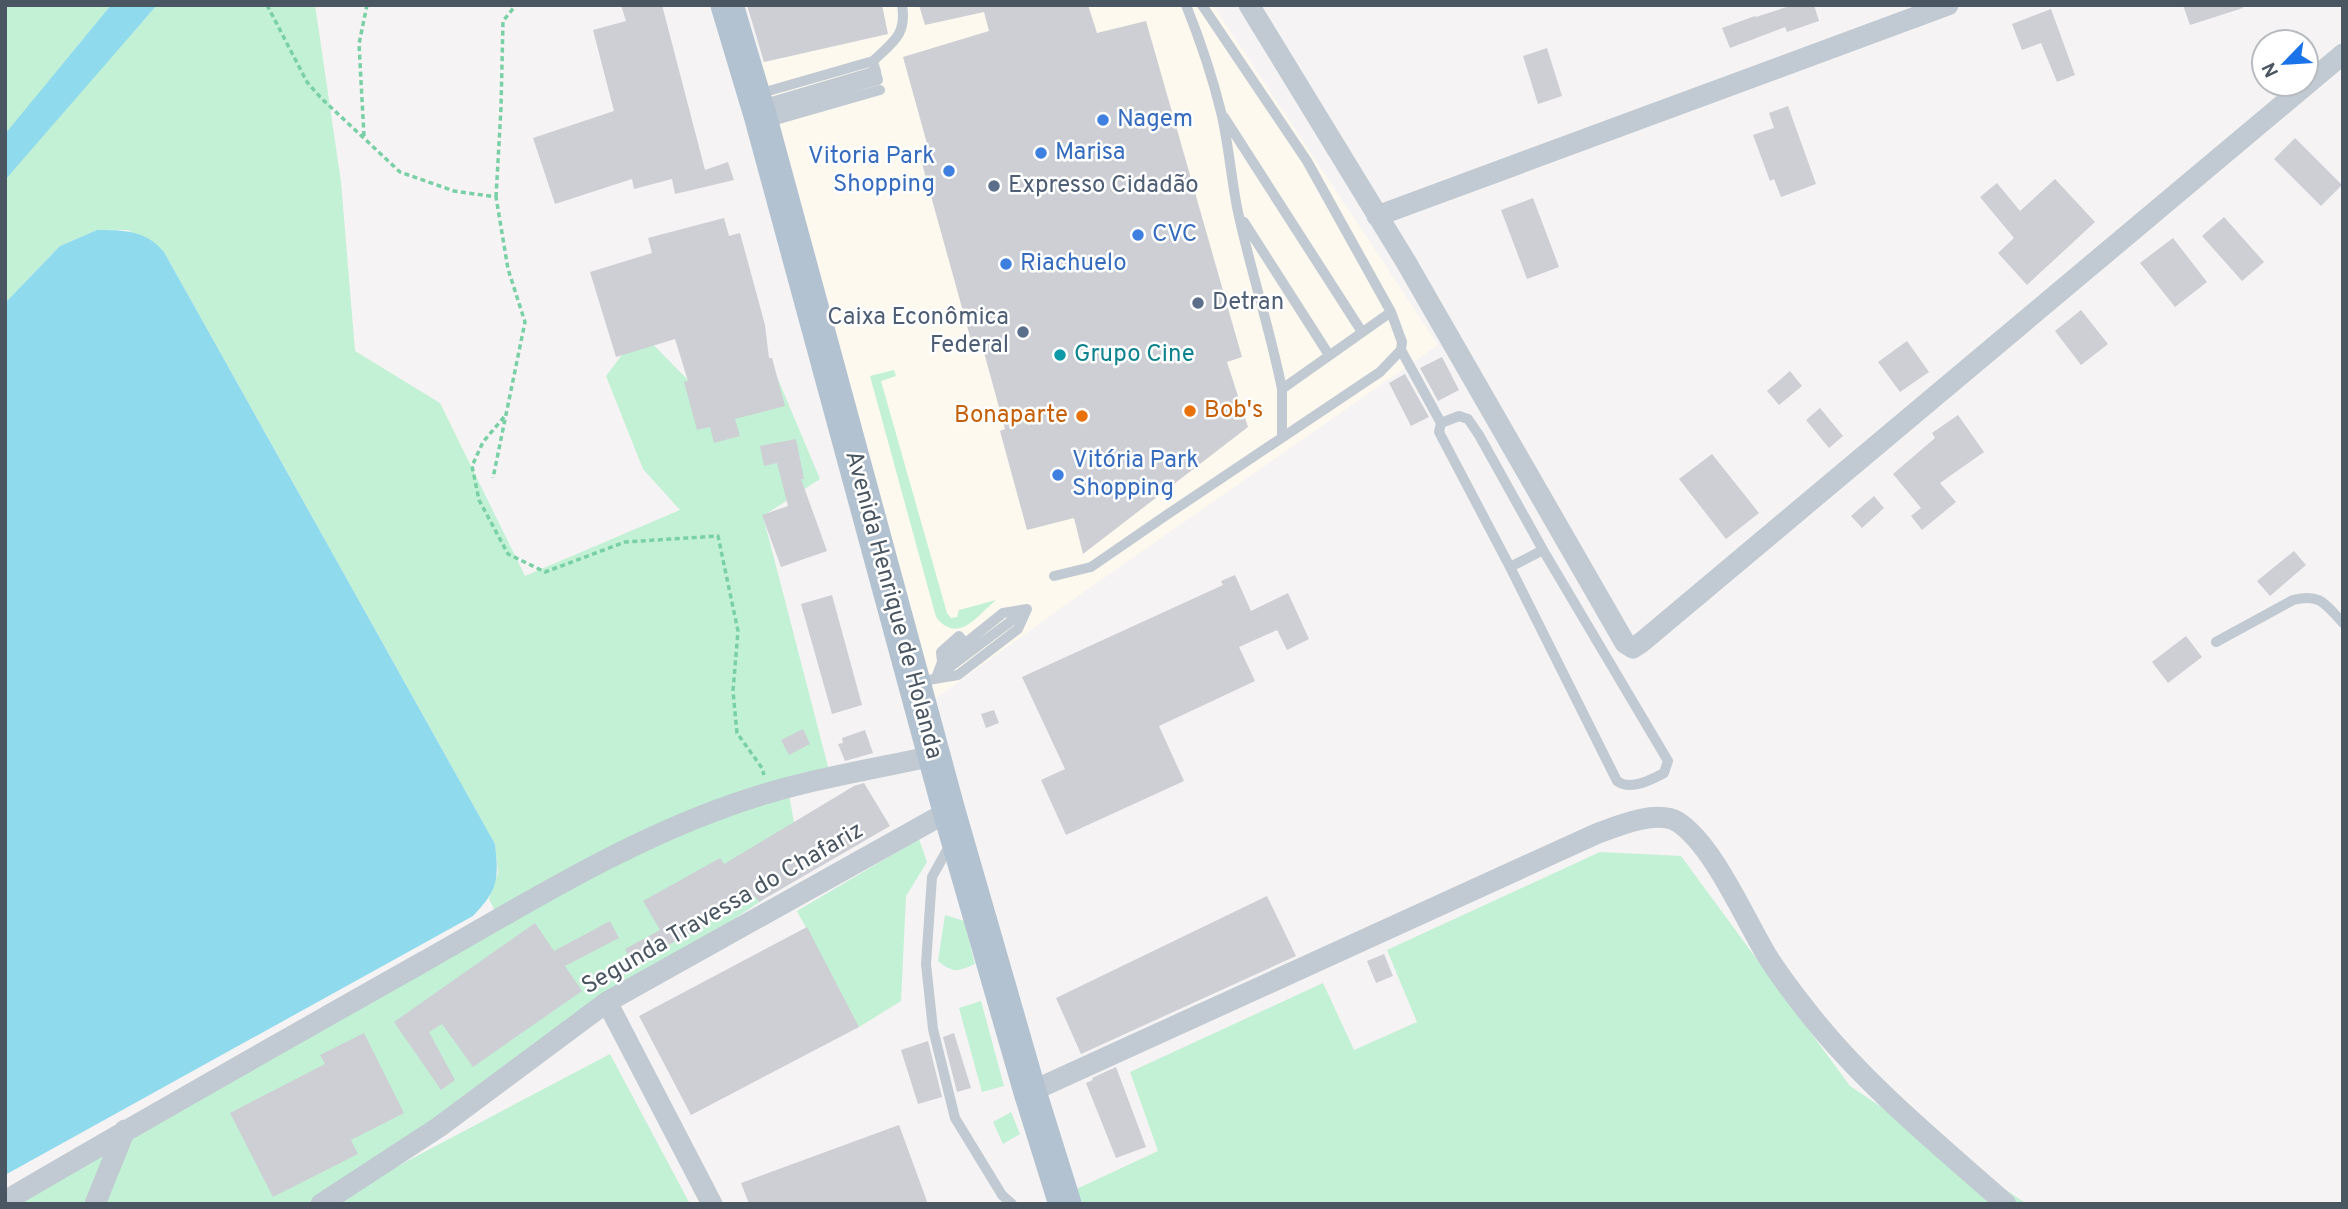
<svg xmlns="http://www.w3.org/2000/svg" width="2348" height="1209" font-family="Overpass,sans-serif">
  <rect width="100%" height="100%" fill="#f5f3f3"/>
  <path fill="#fdf9ef" d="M882 5H1213L1438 345 1065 605 928 704 752 65 888 34Z"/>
  <path fill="#c3f1d5" d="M5 5H111L44 87 5 139Z
    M157 5H315L341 182 355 351 440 403 525 576 680 510 643 469 606 376 640 331 688 380 769 358 820 479 763 516 831 778 788 789 803 873 581 1021 320 1204H5L499 919 489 899 498 873 495 844 164 252 128 230H97L60 246 5 303V177Z
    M894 370 896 376 881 381 947 613 951 618 957 617 959 610 996 600C977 616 958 645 936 617L870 376Z
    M919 839 927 862 906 896 901 1001 859 1027 797 911Z
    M1600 852 1681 856 1850 1086 2027 1204H1074L1070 1192 1158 1151 1130 1072 1323 983 1354 1050 1417 1022 1387 950Z
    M945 915 964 921 975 964C958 971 954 974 938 961Z
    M981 1001 1004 1086 982 1092 959 1008Z
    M610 1054 690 1204H326Z
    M1011 1112 1020 1134 1003 1144 993 1122Z"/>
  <path fill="#90daee" d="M111 5H157L5 180V134Z
    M97 230C123 230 146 230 164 252L495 844C499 880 498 890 473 916L5 1175V303L60 246Z"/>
  <path fill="#cdcfd5" d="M621 5H662L705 170 728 162 734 180 675 194 672 179 634 189 632 179 555 204 533 138 614 111 593 30 626 21Z
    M747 5H882L888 34 764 62Z
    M919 5H1088L1097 33 1146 21 1242 357 1227 362 1248 427 1083 554 1074 518 1027 530 1000 431 1005 429 983 349 974 351 921 160 931 158 903 57 989 31 984 12 925 25Z
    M1793 5H1814L1819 21 1787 32 1785 27 1730 48 1722 28 1755 16 1756 17Z
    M2183 5H2242L2243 8 2190 25Z
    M2051 9 2075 75 2057 82 2041 43 2022 50 2012 24Z
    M1547 48 1562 96 1538 104 1523 56Z
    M1788 106 1816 184 1781 197 1774 179 1770 181 1753 135 1774 128 1769 113Z
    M2295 138 2342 185 2321 206 2274 159Z
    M2055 179 2095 222 2027 285 1998 253 2014 238 1980 197 1997 183 2020 211Z
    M1533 198 1559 267 1527 279 1501 210Z
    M2224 217 2264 262 2242 281 2202 236Z
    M724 218 729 236 740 233 765 325 769 358H772L785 406 735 419 740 436 714 443 710 427 697 430 684 382 688 381 675 339 616 357 590 272 652 253 648 238Z
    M2173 238 2207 282 2175 307 2140 263Z
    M2081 310 2108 344 2081 365 2055 331Z
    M1907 341 1929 372 1900 392 1878 362Z
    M1442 357 1459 390 1438 401 1420 368Z
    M1790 371 1802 386 1779 405 1767 391Z
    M1405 374 1429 417 1411 426 1389 383Z
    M1820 408 1843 436 1829 448 1806 420Z
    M1958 415 1984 452 1940 483 1956 502 1922 530 1911 516 1921 508 1893 474 1935 438 1932 433Z
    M796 439 804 479H801L827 551 781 567 762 515 788 506 777 463 764 466 760 446Z
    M1712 454 1759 513 1726 539 1679 479Z
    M1874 496 1884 508 1862 528 1851 516Z
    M2294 551 2306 565 2270 596 2257 581Z
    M1235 575 1251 611 1288 593 1309 639 1287 650 1277 630 1239 647 1255 681 1159 726 1184 781 1066 835 1041 780 1065 769 1022 677 1223 585 1221 581Z
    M832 595 862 705 832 714 801 604Z
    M2186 636 2202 657 2168 683 2152 662Z
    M994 710 999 723 986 728 981 714Z
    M803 729 810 744 789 755 781 740Z
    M865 730 873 753 845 761 838 744 843 743 842 738Z
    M864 783 890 826 759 902 755 896 633 965 625 949 660 930 643 901 720 858 724 864 854 786Z
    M1267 896 1296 956 1081 1054 1056 998Z
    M610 921 619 938 565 966 582 991 473 1067 442 1024 429 1032 455 1080 441 1090 394 1022 535 923 554 951Z
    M807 927 859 1027 691 1115 639 1016Z
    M1384 954 1393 976 1376 983 1367 961Z
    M364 1033 404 1113 351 1140 358 1154 273 1197 230 1113 325 1064 320 1055Z
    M954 1033 971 1088 957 1092 943 1037Z
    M928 1041 942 1097 918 1104 901 1050Z
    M1116 1067 1146 1147 1116 1158 1086 1083 1093 1080 1092 1078Z
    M899 1125 928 1204H749L741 1183Z"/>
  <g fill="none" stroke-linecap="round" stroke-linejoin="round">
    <path stroke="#7ad0a6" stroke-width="3.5" stroke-dasharray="5 3.5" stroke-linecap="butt" d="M267 5 307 82 321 98 400 172 454 191 496 197 508 269 525 322 493 478
      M364 136 359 44 367 5
      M496 197 501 108 503 21 516 5
      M504 417 483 442 472 466 479 500 508 554 545 572 625 542 718 536 738 631 733 691 737 733 762 768 764 775"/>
    <path stroke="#c1cad2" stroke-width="10" d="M1186 5C1200 40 1212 75 1221 112 1229 145 1231 179 1238 212 1251 272 1270 329 1282 389
      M758 94 873 61
      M761 105 876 71
      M763 114 878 80 873 61C893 42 907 35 902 5
      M1224 117 1362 332
      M765 123 880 90
      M1244 222 1329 355
      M1401 350 1441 423
      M1459 416 1468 419 1479 435 1543 550 1668 761 1664 773C1651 780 1630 791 1617 781L1510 567 1439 432 1441 423Z
      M1282 437V389L1391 312
      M1510 567 1543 550
      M1054 576 1091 567 1171 512 1380 372 1401 350 1402 342 1391 312 1307 161 1202 5
      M2216 642 2293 600C2321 593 2325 604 2343 623
      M942 662 941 652 959 636 969 648
      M938 676 1023 612
      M936 678 942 662 1003 613 1027 609
      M918 686 928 680 958 675 1018 629 1027 609
      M951 843 932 877 926 964 933 1029 955 1118 1002 1195 1012 1204"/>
    <path stroke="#c1cad2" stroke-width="21" d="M1249 5 1406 262 1625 643 1633 648 1642 642 2343 54
      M1377 216 1948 5
      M607 1002 712 1204
      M1030 1092 1596 834C1617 826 1657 809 1678 822 1713 845 1744 917 1766 954 1778 974 1793 993 1807 1011 1863 1083 1937 1143 2006 1204
      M5 1201C143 1120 283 1041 423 962 524 905 624 842 734 804 798 781 868 770 934 756
      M95 1204 125 1130
      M321 1204 439 1127 607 1002 949 811"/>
    <path stroke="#b3c2d1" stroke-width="33" d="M727 5 760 115 949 811 1030 1092 1065 1204"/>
  </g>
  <g fill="#3f7fe0" stroke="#fff" stroke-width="2.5">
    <circle cx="1103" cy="120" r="7"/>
    <circle cx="1041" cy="153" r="7"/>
    <circle cx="949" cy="171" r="7"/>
    <circle cx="1138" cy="235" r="7"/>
    <circle cx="1006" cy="264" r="7"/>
    <circle cx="1058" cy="475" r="7"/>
  </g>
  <g fill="#5c6f8a" stroke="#fff" stroke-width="2.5">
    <circle cx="994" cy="186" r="7"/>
    <circle cx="1198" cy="303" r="7"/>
    <circle cx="1023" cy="332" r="7"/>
  </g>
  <circle fill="#0f9aa8" stroke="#fff" stroke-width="2.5" cx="1060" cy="355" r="7"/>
  <g fill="#e8710a" stroke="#fff" stroke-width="2.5">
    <circle cx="1190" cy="411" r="7"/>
    <circle cx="1082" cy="416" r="7"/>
  </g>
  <g text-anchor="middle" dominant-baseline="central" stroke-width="5" stroke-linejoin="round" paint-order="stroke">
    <g font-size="24" fill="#366cbe" stroke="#fff" text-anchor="start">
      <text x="1117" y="120">Nagem</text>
      <text x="1055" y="153">Marisa</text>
      <text x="935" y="157" text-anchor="end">Vitoria Park<tspan x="935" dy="28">Shopping</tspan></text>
      <text x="1152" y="235">CVC</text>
      <text x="1020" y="264">Riachuelo</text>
      <text x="1072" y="461">Vitória Park<tspan x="1072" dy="28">Shopping</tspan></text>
    </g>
    <g font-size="24" fill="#4e5e75" stroke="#fff" text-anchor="start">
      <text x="1008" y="186">Expresso Cidadão</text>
      <text x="1212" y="303">Detran</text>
      <text x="1009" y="318" text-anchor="end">Caixa Econômica<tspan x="1009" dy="28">Federal</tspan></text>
    </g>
    <g font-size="24" fill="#0d838f" stroke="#fff" text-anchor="start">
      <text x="1074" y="355">Grupo Cine</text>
    </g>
    <g font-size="24" fill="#c56008" stroke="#fff" text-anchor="start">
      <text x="1204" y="411">Bob's</text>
      <text x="1068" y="416" text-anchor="end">Bonaparte</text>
    </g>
    <g font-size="24" fill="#4a5661" stroke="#fff">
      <text transform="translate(893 605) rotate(75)">Avenida Henrique de Holanda</text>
      <text transform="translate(723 909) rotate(-30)">Segunda Travessa do Chafariz</text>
    </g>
  </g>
  <rect width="2348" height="1209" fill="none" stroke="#4a5661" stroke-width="14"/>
  <g transform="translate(2285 63) rotate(245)"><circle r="33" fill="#ffffff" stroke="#b7bbc0" stroke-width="2"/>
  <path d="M0-5L12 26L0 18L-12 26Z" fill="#1a73e8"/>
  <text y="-10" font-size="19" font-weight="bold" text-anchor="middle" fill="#4a5661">N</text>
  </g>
</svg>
